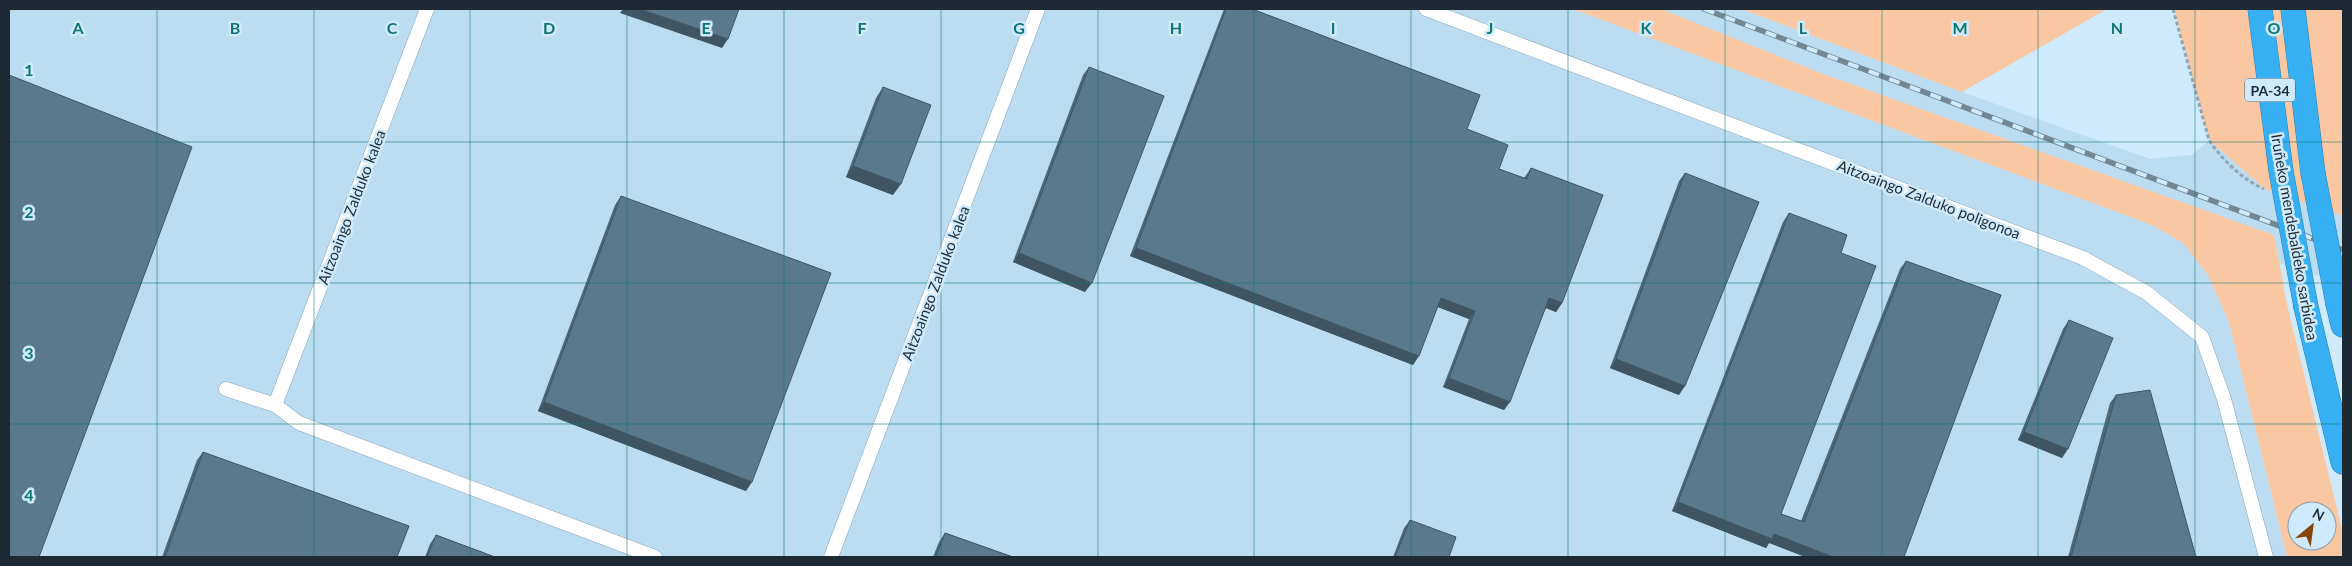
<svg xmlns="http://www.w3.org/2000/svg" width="2352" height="566" font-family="Lato,sans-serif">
  <rect width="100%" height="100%" fill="#cfeafc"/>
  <path fill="#bbdcf1" d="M9 9H1573L2152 225 2183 243 2208 275 2229 322 2287 557H9Z
    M1661 9H1741L1962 92 2150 159 2192 155 2209 140 2265 189 2343 216V284L2279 263 2274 235 1823 74Z"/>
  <path fill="#fac7a3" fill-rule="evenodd" d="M1573 9H1661L1823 74 2274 235 2288 309 2343 533V557H2287L2229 322 2208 275 2183 243 2152 225ZM2297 511H2327V541H2297Z
    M1769 9H2107L1962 92 1744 10Z
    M2174 9H2343V216L2265 189 2209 140Z"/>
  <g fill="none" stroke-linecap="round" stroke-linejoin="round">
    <g stroke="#86a6bc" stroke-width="15">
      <path id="minor" d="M1426 9 2083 258 2147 293 2202 337 2224 399 2266 557
        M226 389 275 405 299 423 655 557
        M275 405 427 9
        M831 557 1038 9"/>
    </g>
    <g stroke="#2d81af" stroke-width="25">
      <path id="motorway" d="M2260 9 2281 171
        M2293 9 2313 173
        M2338 304 2343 325
        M2306 307 2343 462"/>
    </g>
    <path stroke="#91a7b6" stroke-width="3" stroke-dasharray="4 2.5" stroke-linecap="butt" d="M2173 9 2209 140C2222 160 2242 179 2264 189"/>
    <use href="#minor" stroke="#fff" stroke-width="14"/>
    <use href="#motorway" stroke="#36b0f2" stroke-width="24"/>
    <g stroke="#728693" stroke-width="5.5">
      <path id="rail" d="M1704 9 2343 250"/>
    </g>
    <use href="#rail" stroke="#cfeafc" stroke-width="4" stroke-dasharray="11" stroke-linecap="butt"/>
    <g stroke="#2d81af" stroke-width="25" stroke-linecap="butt">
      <path id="motorway-bridge" d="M2281 171 2306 307
        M2313 173 2338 304"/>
    </g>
    <use href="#motorway-bridge" stroke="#36b0f2" stroke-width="24"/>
  </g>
  <path fill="#4d6879" d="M1224 9H1252L1467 129 1499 169 1524 178 1531 168 1562 303 1556 312 1546 308 1504 410 1443 387 1469 319 1438 307 1413 365 1130 256Z
    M1089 67 1085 292 1013 262 1083 75Z
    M883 87 893 195 846 177 876 98Z
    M1685 173 1679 395 1610 368 1679 181Z
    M621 196 746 491 538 411 615 205Z
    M1789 213 1841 253 1781 514 1801 521 1900 269 1906 261 1904 557 1769 543 1766 548 1672 511 1783 222Z
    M2069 320 2062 458 2018 440 2063 329Z
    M2116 395 2196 557H2068L2110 403Z
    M203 452 397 557H162L197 460Z
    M1410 520 1449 557H1393L1404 528Z
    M945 533 1013 557H933L939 542Z
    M436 535 495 557H425L430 544Z"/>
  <path fill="#3f5563" d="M623 9H640L728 39 722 48 620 13Z
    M853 166 901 184 893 195 846 177Z
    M1136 248 1419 356 1413 365 1130 256Z
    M1019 253 1092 283 1085 292 1013 262Z
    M1441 298 1475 311 1469 319 1435 306Z
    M1549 298 1562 303 1556 312 1543 307Z
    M1616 359 1685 386 1679 395 1610 368Z
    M1449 378 1510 402 1504 410 1443 387Z
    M544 402 752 482 746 491 538 411Z
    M2024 432 2068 449 2062 458 2018 440Z
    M1678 502 1774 534 1833 557H1805L1769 543 1766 548 1672 511Z"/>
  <path fill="#5a798d" stroke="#3f5563" d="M640 9H739L728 39Z
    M1226 9H1252L1480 95 1467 129 1508 145 1499 169 1527 179 1531 168 1603 195 1562 303 1549 298 1510 402 1449 378 1475 311 1441 298 1419 356 1136 248Z
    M1089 67 1164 96 1092 283 1019 253Z
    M9 75 192 147 39 557H9Z
    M883 87 931 105 901 184 853 166Z
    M1685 173 1759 202 1685 386 1616 359Z
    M621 196 831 273 752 482 544 402Z
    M1789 213 1847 235 1841 253 1876 266 1781 514 1804 522 1906 261 2001 295 1904 557H1833L1774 534 1772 539 1678 502Z
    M2069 320 2113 338 2068 449 2024 432Z
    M2150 390 2196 557H2071L2116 395Z
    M203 452 409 526 397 557H165Z
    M1410 520 1456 537 1449 557H1395Z
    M945 533 1013 557H936Z
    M436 535 495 557H427Z"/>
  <path fill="none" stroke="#0f766e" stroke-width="1" stroke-opacity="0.55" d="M157 9V557M314 9V557M470 9V557M627 9V557M784 9V557M941 9V557M1098 9V557M1254 9V557M1411 9V557M1568 9V557M1725 9V557M1882 9V557M2038 9V557M2195 9V557M9 142H2343M9 283H2343M9 424H2343"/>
  <g text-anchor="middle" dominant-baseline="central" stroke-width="5" stroke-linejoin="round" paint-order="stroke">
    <rect fill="#cfeafc" stroke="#52646f" stroke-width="1" x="2245" y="78.5" width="50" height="23" rx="4"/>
    <g font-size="14" font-weight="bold" fill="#1d2a33">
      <text x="2270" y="90">PA-34</text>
    </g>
    <g font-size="15" fill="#1d2a33" stroke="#cfeafc">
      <text transform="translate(1929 199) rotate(21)">Aitzoaingo Zalduko poligonoa</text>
      <text transform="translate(351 207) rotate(-69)">Aitzoaingo Zalduko kalea</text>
      <text transform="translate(2295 237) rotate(80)">Iruñeko mendebaldeko sarbidea</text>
      <text transform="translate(935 283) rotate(-69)">Aitzoaingo Zalduko kalea</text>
    </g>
  </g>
  <g font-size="16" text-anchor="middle" font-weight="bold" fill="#0f766e" stroke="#cfeafc" stroke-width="5" stroke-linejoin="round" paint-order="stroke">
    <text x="78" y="34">A</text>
    <text x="235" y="34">B</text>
    <text x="392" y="34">C</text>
    <text x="549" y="34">D</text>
    <text x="706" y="34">E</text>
    <text x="862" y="34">F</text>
    <text x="1019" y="34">G</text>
    <text x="1176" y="34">H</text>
    <text x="1333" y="34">I</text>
    <text x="1490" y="34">J</text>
    <text x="1646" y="34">K</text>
    <text x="1803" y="34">L</text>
    <text x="1960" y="34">M</text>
    <text x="2117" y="34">N</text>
    <text x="2274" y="34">O</text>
    <text x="29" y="76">1</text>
    <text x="29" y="218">2</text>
    <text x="29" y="359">3</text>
    <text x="29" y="501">4</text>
  </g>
  <rect width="2352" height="566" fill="none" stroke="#1d2a33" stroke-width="20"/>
  <g transform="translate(2312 526) rotate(29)"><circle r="24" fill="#cfeafc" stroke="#889dac"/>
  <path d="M0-4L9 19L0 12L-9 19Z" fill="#844507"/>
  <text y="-8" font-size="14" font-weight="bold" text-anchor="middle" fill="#1d2a33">N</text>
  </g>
</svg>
